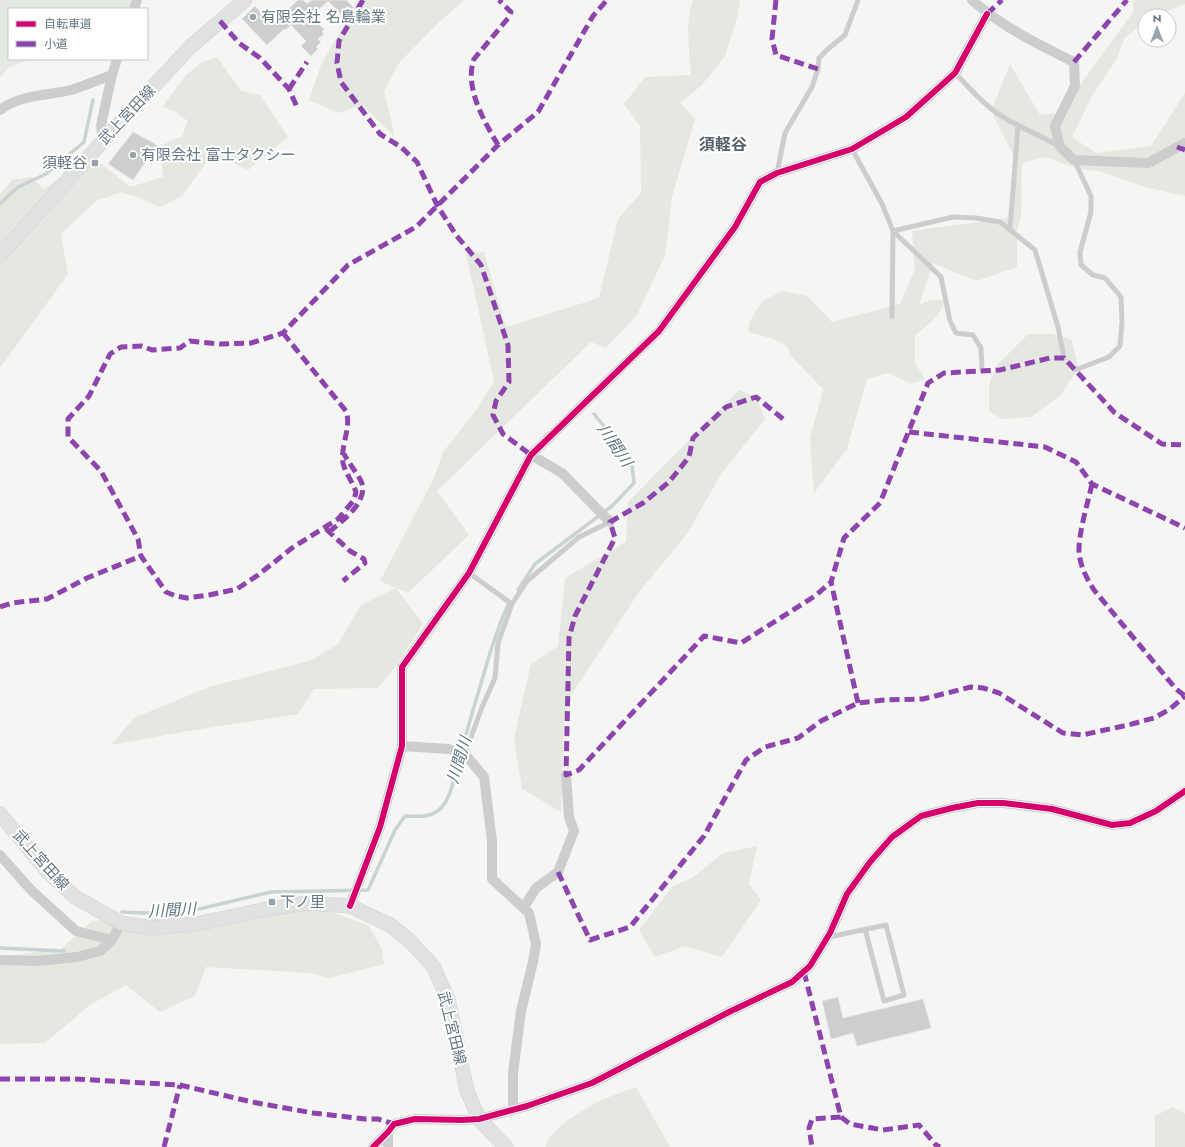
<svg xmlns="http://www.w3.org/2000/svg" width="1185" height="1147" font-family="Jost,'Noto Sans JP',sans-serif">
  <rect width="100%" height="100%" fill="#f5f5f3"/>
  <path fill="#e4e8e1" d="M0 0H139L138 9H9V59H32L9 67 0 77Z
    M358 0H464L436 25 399 63 384 91 395 137 362 105 338 113 309 100 321 65Z
    M693 0H740L737 18 725 56 702 85 680 103 695 119 672 197 665 255 637 315 606 348 591 342 437 491 469 535 408 593 380 581 434 478 443 452 477 409 494 381 466 254 484 252 506 327 599 298 618 219 641 193 640 126 624 104 645 77 691 75C689 51 685 22 693 0Z
    M1133 0H1185V4L1156 16H1145V21L1124 39 1117 58 1092 96 1072 137 1096 153 1151 146 1185 93V196L1145 187 1099 171 1079 169 1045 157 1022 163 1021 216 1017 230V267L976 281 933 263 919 305 931 300H945C941 316 927 325 915 336V363L925 379 911 384 888 373 867 379 847 449 814 493 810 439 823 389 791 356 787 346 771 338 748 332 750 321 762 301 783 291 807 296 832 322 900 304 915 269 912 231 1007 218 1016 160 991 111 1010 64 1040 115 1060 113 1133 12Z
    M217 57 241 91 260 95 288 137 248 170 213 153 182 196 160 207 137 197 121 192 96 201 61 234 68 274 0 368V194L12 180 31 177 44 189 92 156 130 187 163 177 160 146 182 136 188 121 174 111 162 107 186 75 201 63Z
    M1028 334H1053L1072 340 1078 368 1061 395 1031 417 1002 419 989 411V385L996 366Z
    M739 390 756 397 765 419 721 474 687 534 639 592 571 695 564 721 561 812 522 789 514 738 531 664 558 646 565 578 626 542 628 502Z
    M396 588 423 624 396 666 378 688 314 689 298 714 188 731 111 745 134 718 209 687 312 660 338 644 361 605Z
    M757 846 749 884 761 900 722 957 685 946 655 957 639 930 673 886 692 878 723 853Z
    M325 910 368 925 382 949 384 964 329 978 310 973 206 967 195 996 160 1012 126 985 90 1005 45 1043 0 1044V957L61 949 92 921Z
    M636 1087 670 1147H546C548 1129 586 1108 602 1100 613 1095 625 1091 636 1087Z
    M1173 1107 1185 1114V1147H1155V1116Z"/>
  <g fill="none" stroke-linecap="round" stroke-linejoin="round">
    <path stroke="#c9d3d4" stroke-width="3.5" d="M0 204 18 187 46 174 84 142 93 100
      M518 590 535 564 612 506 634 483 632 465 612 436 594 414
      M122 912 144 913 191 911 271 892 368 890 395 830 405 816C419 816 431 819 442 807 451 797 455 775 458 761 469 725 479 689 490 653 496 636 501 617 510 602
      M0 948 64 951"/>
  </g>
  <path fill="#cdcece" stroke="#e4e4e3" d="M298 0H303L307 4 312 0H346L354 8 345 18 328 1 310 17 324 29 322 32 324 34 318 39 321 42 316 47 318 49 311 56 301 46 306 41 291 25 285 30 284 29 267 45 242 19 255 6 272 24Z
    M133 132 157 145 133 180 108 164Z
    M838 997 843 1018 923 999 931 1028 857 1046 853 1033 831 1039 822 1001Z"/>
  <g fill="none" stroke-linecap="round" stroke-linejoin="round">
    <g stroke="#d2d3d4" stroke-width="15">
      <path id="secondary" d="M0 255 103 141 190 47 245 0
        M0 814 48 872 75 897 121 923 150 928 196 924 263 910 307 903 350 906 390 925 409 940 433 966 448 999 467 1091 479 1119 506 1147"/>
    </g>
    <path stroke="#cccece" stroke-width="5" d="M955 73C966 84 976 96 988 106 1009 124 1036 133 1059 146
      M852 149 882 204 893 231 892 317
      M1074 160 1091 196V212L1080 252 1081 265 1093 275 1105 278 1121 297 1122 322 1120 346 1109 357 1075 370
      M777 173 785 133 812 87 818 69 819 58 828 49 845 35 858 0
      M1010 230 1018 126
      M982 371 981 348 973 335 956 333 950 321 941 277 893 231 953 217 976 218 1000 222 1035 250 1058 327 1064 358
      M469 573 512 604
      M465 754 482 707 495 678 498 643 512 604 527 581 579 537 610 522
      M829 937 886 925 904 995 884 1001 865 929"/>
    <path stroke="#cccece" stroke-width="10" d="M972 0C1002 27 1038 44 1074 62L1075 86 1055 126 1060 147 1074 160 1148 163 1185 143
      M134 9 137 0
      M0 110C21 94 46 96 71 90 84 86 98 80 112 75
      M103 141 101 125 112 75 117 59
      M531 455 562 473 610 522
      M402 746 448 749 465 754 484 777 492 841V879L529 913 536 944 533 962 521 1011 513 1073V1109
      M0 855 31 890 76 931 112 940 121 923
      M350 906 380 827 402 746V667L469 573 531 455 659 331 735 227 760 182 777 173 852 149 906 117 955 73 987 14
      M524 907 536 888 558 872 574 831 569 817 566 775
      M0 960 37 961 77 957 100 951 112 940
      M373 1147 388 1132 394 1124 415 1119 462 1120 479 1119 527 1106 592 1083 729 1012 792 982 810 966 830 933 847 894 870 862 892 837 921 816 952 808 978 803H1003L1052 809 1112 825 1130 823 1156 811 1185 791
      M388 1147V1132"/>
    <use href="#secondary" stroke="#e0e1e1" stroke-width="14"/>
    <path stroke="#8e44ad" stroke-width="5" stroke-dasharray="10 5" stroke-linecap="butt" d="M363 0 339 41 337 63 341 82 380 134 401 147 417 162 437 205 456 235 481 265 508 345 509 382 496 401 493 415 503 434 531 455
      M776 0 772 39 776 55 818 69
      M987 14 1002 0
      M220 21 239 43 260 58 289 89 297 107
      M1074 62 1127 0
      M289 89 307 62
      M498 145C484 121 464 87 474 59L509 17 511 12 499 0
      M1177 147 1185 150
      M283 333 346 411C352 427 340 446 343 463 345 472 353 483 356 492L354 500 338 519 292 548 258 575 237 589 209 595 187 598 176 596 166 592 141 556 138 539 101 471 68 437V419L89 396 110 354 121 347 142 346 152 350 180 348 190 341 220 344 251 343 283 333 348 265 416 227 498 145 538 112 593 16 607 0
      M783 419 756 397 726 407 693 438 689 457 669 482 643 503 610 522 615 538 575 616 569 638 566 775 579 770 704 636 741 643 815 596 831 582
      M909 432 1045 447 1076 462 1092 484 1185 528
      M1092 484C1088 502 1078 535 1079 552 1080 566 1087 579 1094 590L1176 689 1185 696
      M326 529 350 551 364 559 365 563 343 581
      M329 532C342 521 370 501 361 481 356 472 349 463 344 454
      M0 607 12 603 47 599 87 578 141 556
      M858 703 831 582 844 538 880 503 928 383 944 373 1000 370 1050 358H1064L1115 413 1162 444 1185 445
      M558 872 590 940 630 927 704 836 746 760 765 747 798 738 821 721 858 703 884 700 923 699 971 687 983 688 999 693 1063 733 1082 735 1128 725 1154 718 1170 709 1185 696
      M804 972 841 1117 812 1119 809 1128 812 1147
      M0 1079H75L180 1085 252 1102 313 1113 365 1119H378L394 1124
      M841 1117 850 1124 883 1130 919 1125 936 1145 940 1147
      M164 1147 180 1085"/>
    <g stroke="#fff" stroke-width="8">
      <path id="cycleway" d="M350 906 380 827 402 746V667L469 573 531 455 659 331 735 227 760 182 777 173 852 149 906 117 955 73 987 14
        M373 1147 388 1132 394 1124 415 1119 462 1120 479 1119 527 1106 592 1083 729 1012 792 982 810 966 830 933 847 894 870 862 892 837 921 816 952 808 978 803H1003L1052 809 1112 825 1130 823 1156 811 1185 791"/>
    </g>
    <use href="#cycleway" stroke="#d6006c" stroke-width="6"/>
  </g>
  <g fill="#97a3aa" stroke="#fff" stroke-width="1.5">
    <circle cx="253" cy="17" r="4"/>
    <circle cx="133" cy="155" r="4"/>
    <rect x="91" y="159" width="8" height="8" rx="2"/>
    <rect x="268" y="898" width="8" height="8" rx="2"/>
  </g>
  <g text-anchor="middle" dominant-baseline="central" stroke-width="4" stroke-linejoin="round" paint-order="stroke">
    <g font-size="15" fill="#657783" stroke="#fff" text-anchor="start">
      <text x="261" y="17">有限会社 名島輪業</text>
      <text x="141" y="155">有限会社 富士タクシー</text>
      <text x="87" y="163" text-anchor="end">須軽谷</text>
      <text x="280" y="902">下ノ里</text>
    </g>
    <g font-size="15" fill="#657783" stroke="#fff">
      <text transform="translate(127 115) rotate(-47)">武上宮田線</text>
      <text transform="translate(41 860) rotate(48)">武上宮田線</text>
      <text transform="translate(452 1028) rotate(76)">武上宮田線</text>
    </g>
    <g font-size="16" font-weight="bold" fill="#536068" stroke="#fff">
      <text x="723" y="144">須軽谷</text>
    </g>
    <g font-size="16" font-style="italic" fill="#607980" stroke="#fff">
      <text transform="translate(615 445) rotate(56)">川間川</text>
      <text transform="translate(459 760) rotate(-73)">川間川</text>
      <text transform="translate(172 910) rotate(-3)">川間川</text>
    </g>
  </g>
  <rect x="8" y="8" width="140" height="52" fill="#ffffff" stroke="#c1c9cd"/>
  <rect x="16" y="21" width="20" height="6" fill="#d6006c" stroke="#c1c9cd"/>
  <text x="44" y="28" font-size="12" fill="#657783">自転車道</text>
  <rect x="16" y="41" width="20" height="6" fill="#8e44ad" stroke="#c1c9cd"/>
  <text x="44" y="48" font-size="12" fill="#657783">小道</text>
  <g transform="translate(1157 28)"><circle r="19" fill="#ffffff" stroke="#c1c9cd"/>
  <path d="M0-3L7 15L0 10L-7 15Z" fill="#97a3aa"/>
  <text y="-6" font-size="11" font-weight="bold" text-anchor="middle" fill="#657783">N</text>
  </g>
</svg>
